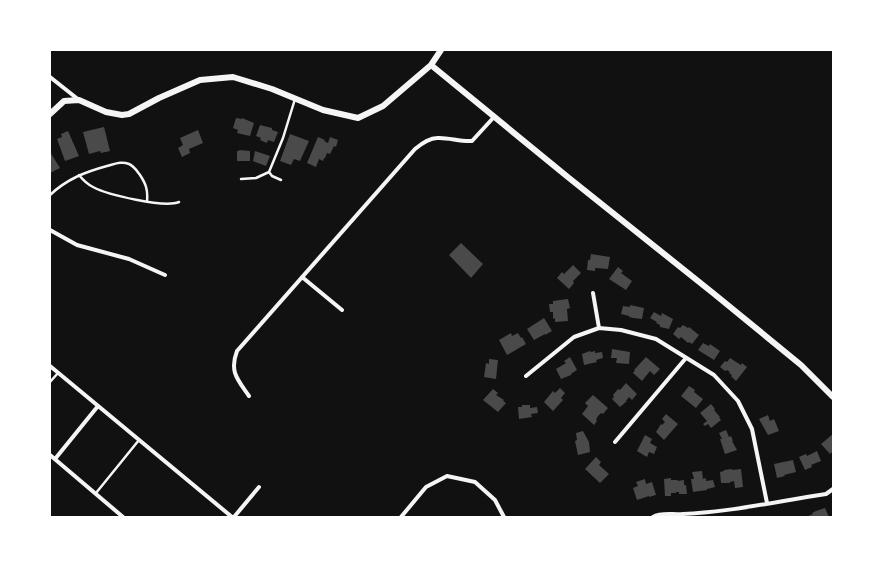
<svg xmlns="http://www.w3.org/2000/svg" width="883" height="567" font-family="'Exo 2',sans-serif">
  <rect width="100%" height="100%" fill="#111"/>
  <path fill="#4a4a4a" d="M236 118 242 119V118L254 123 250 136 237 133 238 130 233 128Z
    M260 125 272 128V130L278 132 274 142 268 140 267 143 260 140 261 138 256 136Z
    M104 127 110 151 101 153 100 151 89 154 83 132Z
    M198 130 203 143 189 149 190 153 182 157 178 148 183 145 180 138Z
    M68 131 79 156 65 161 57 139 62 137 61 134Z
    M290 134 309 141 300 161 294 159 291 165 280 161Z
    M318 137 325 140 324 141 328 143 330 137 338 140 336 147 334 146 330 154 327 153 325 158H324L323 161 319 159 316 167 307 163Z
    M239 150 250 151V161H237V151H239Z
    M255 151 270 156 266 166 253 161Z
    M50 152 60 168 50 173Z
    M461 243 483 264 471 278 449 255Z
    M591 254 610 257 608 269 595 268V271L587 270 588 260H590Z
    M573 265 581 273 573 281 574 283 569 289 557 278 562 272 564 274Z
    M618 267 623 271 621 273 632 281 626 290 609 279Z
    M568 299 570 308 567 309 568 321 555 322V318L553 319V312H550L549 304H553V301Z
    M630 305 644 308 642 319 633 318 629 317V316L621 314 623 306 630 307Z
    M654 312 661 316 662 313 673 319 669 329 660 327V325L656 323 657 322 650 318Z
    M544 318 552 331 545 335V334L534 340 527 329Z
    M683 325 688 328 689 327 699 335 692 344 689 342 688 343 681 337 679 339 673 334 678 327 680 328Z
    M511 333 512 336 518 333 521 338 522 337 526 344 507 355 499 340Z
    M703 343 709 346 710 344 720 351 714 360 698 350Z
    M612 349 630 352 629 364 616 363 617 358H611Z
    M590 351 591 352 595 351V353L602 352 603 358 596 360 597 362 584 365 582 354Z
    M570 357 577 370 571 374V375L561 379 556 369 566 363 564 361Z
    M646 357 660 369 654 375 650 371 642 381 633 373 635 370H634Z
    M730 358 741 365 742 363 747 367 736 381 731 376 732 375 729 373 730 372 727 370 725 371 720 367 725 361 727 362Z
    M489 359 498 360 496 379 484 377 486 363 489 364Z
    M626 383 637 394 632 400 629 397 626 401H627L620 407 612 399 614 397 613 395 618 389 620 390Z
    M689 386 695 390 694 392 703 399 696 408 681 396Z
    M560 388 565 393 561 398 563 400 553 411 544 402 553 391 555 393Z
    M493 389 498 393 496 395 504 400 503 401 506 403 498 412 483 400Z
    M593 395 608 408 603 414 601 413 598 416 596 420 597 421 594 425 582 414 588 406 585 403Z
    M711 404 715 409 714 410 720 417H719L721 420 711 428 708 424 705 426 703 424 707 421 700 413Z
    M522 405H530V408L537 407 538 413 531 414 532 417 519 419 518 407H522Z
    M666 414 678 424 664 440 656 432 661 424 662 425 665 422 662 419Z
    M768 415 770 421 774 419 779 431 768 435 759 419Z
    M726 430 729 437 731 436 733 441H732L737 450 725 454 720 439H722L719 433Z
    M583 431 589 442 590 452 578 455 575 441 577 440 576 433Z
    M833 434V451L830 454 821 444Z
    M645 435 652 439 650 443 657 447 654 454 649 452 647 457 637 451Z
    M817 451 821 461 811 465 812 467 805 470 799 457 806 454 807 456Z
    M596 457 601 462 599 465 609 474 600 483 585 469Z
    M793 460 796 472 784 475 785 476 777 478 774 464Z
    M732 469V470L741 469 743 487 735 488 734 481 730 482V483H721L720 472 724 471V470Z
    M702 471 703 479 706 478V481L713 480 715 487 707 489V490L693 492 691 479H694L692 472Z
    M671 478V480H678L677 481 684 480V485H686L687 494H679V492H676V493H671V496H665L664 479Z
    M645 479 646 484 652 482 656 495 649 497V496L637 500 633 488 638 486 636 482Z
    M825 508 829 517H806L813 514 812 513 816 511Z"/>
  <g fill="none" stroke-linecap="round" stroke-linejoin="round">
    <path stroke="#f5f5f5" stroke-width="2.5" d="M79 175C83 180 87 184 93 187 108 195 164 208 179 202
      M241 179 256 178 269 172
      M281 180 272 176 269 172 283 138 295 99
      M50 195C67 179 85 172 107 166 115 164 121 161 129 164 134 166 137 171 140 175 146 184 148 190 147 201
      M50 382 58 373
      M96 493 139 440"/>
    <path stroke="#f5f5f5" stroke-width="4" d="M50 77 79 100
      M50 230 77 245 129 259 165 275
      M302 277 342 310
      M593 293 599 328
      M50 366 232 517
      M526 376 574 337 599 328 621 330 656 339 714 375 738 401 752 429 767 503
      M249 396C238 380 229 372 237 351L415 149C421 144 429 138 437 138 448 137 460 142 472 141L494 117
      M615 442 686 358
      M50 455 123 517
      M55 459 98 406
      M234 517 259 487
      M401 517 426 487 447 476 475 482 495 500 504 517
      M653 517C661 512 673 515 683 514 731 512 779 501 826 494L833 489"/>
    <path stroke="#f5f5f5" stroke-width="6" d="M431 65 569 178 713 293 801 365 833 397
      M50 114 64 101 79 100 106 112 122 115 129 114 159 98 200 80 233 77 272 89 323 110 358 118 383 106 431 65 441 50"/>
  </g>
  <rect width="883" height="567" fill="none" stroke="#ffffff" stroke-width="102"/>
</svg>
